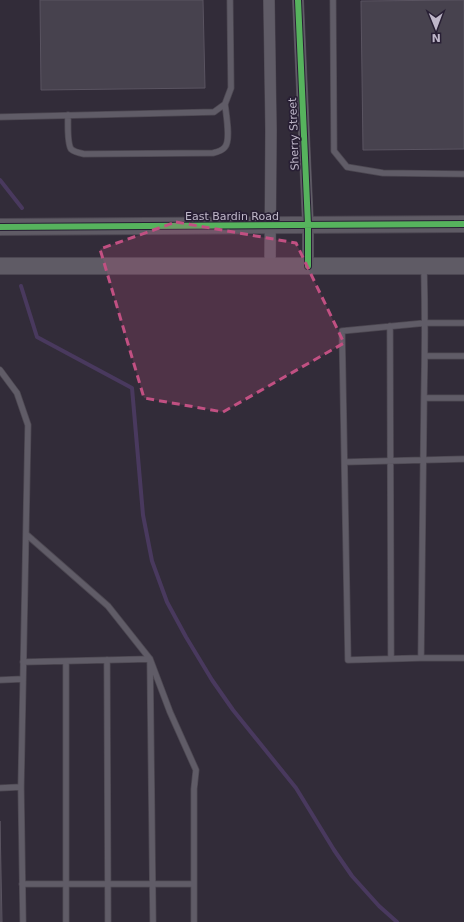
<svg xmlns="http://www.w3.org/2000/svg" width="464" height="922" font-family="'DejaVu Sans',sans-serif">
  <rect width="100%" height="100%" fill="#322c39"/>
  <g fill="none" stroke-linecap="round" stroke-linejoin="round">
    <path stroke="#49395e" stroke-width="4" d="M0 180 22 208
      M21 286 37 337 132 388 143 515 152 561 167 602 186 637 212 680 233 710 296 788 334 850 352 876 379 906 397 922"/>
  </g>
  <path fill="#47424e" stroke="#5a5461" d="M40 0H203L205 88 41 90Z
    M464 0V149L363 150 361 1Z
    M0 821 2 922H0Z"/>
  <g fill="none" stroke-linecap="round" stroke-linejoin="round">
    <g stroke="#4d4852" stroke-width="7">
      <path id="lane" d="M333 0 334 151 347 167 383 173 464 174
        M68 115C68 123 67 143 71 149 74 152 79 153 84 154L213 153C218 152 222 151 225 147 231 140 226 114 225 104
        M0 117 214 112 225 104 231 88 230 0
        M424 267C425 310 425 354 424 398L421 658 348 660 342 331 425 323H464
        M390 326 391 659
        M425 356H464
        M0 370 17 393 28 425 21 787
        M424 398H464
        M345 462 464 459
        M26 534 108 606 150 659 170 712 196 770 194 789V922
        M421 658H464
        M107 660 108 922
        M66 661V922
        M23 662 150 659 153 922
        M0 680 23 679
        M0 788 21 787 23 922
        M22 884H194"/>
    </g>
    <g stroke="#4d4852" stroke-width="12">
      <path id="street" d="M269 0 271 130 270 267
        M298 0 308 225V266"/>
    </g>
    <g stroke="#4c4752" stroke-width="18">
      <path id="secondary" d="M0 227 464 224
        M0 266H464"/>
    </g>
    <use href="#lane" stroke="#605c67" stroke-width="5.5"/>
    <use href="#street" stroke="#605c67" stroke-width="11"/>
    <use href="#secondary" stroke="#5f5b65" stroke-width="16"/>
    <g stroke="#281f34" stroke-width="8">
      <path id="cycleway" d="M298 0 308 225V266
        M0 227 464 224"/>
    </g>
    <use href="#cycleway" stroke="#56b35d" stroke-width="6"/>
  </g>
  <path fill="#c15082" fill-opacity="0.2" stroke="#c15082" stroke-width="3" stroke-dasharray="8 5" stroke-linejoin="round" d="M176 222 296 243 344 343 223 412 144 398 100 249Z"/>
  <g text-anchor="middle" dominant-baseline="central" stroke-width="3.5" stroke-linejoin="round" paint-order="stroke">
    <g font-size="11" fill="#bfb7c9" stroke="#281f34">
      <text transform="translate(294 134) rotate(-92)">Sherry Street</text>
      <text x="232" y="216">East Bardin Road</text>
    </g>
  </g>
  <g transform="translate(436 28) rotate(179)" stroke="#281f34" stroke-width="3" paint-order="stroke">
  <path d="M0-3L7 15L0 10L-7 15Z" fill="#bfb7c9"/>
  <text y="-6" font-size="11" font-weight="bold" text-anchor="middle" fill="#bfb7c9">N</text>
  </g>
</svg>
